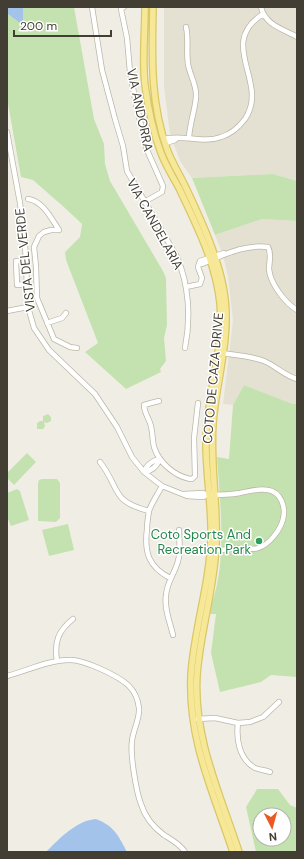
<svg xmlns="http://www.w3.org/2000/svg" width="304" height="859" font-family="'DM Sans',sans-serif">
  <rect width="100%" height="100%" fill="#f0eee4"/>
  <path fill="#e4e1d2" d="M164 7H297V181L273 174 192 178 180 161 170 134 164 87Z
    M262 219 297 221V404H293L244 385 233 405 223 404 233 320 228 277 223 255 215 235Z"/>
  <path fill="#c4e2af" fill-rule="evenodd" d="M7 7H74L94 119 104 144 105 164 110 181 163 271 166 278 167 325 164 338 166 361 160 369 161 372 126 389 85 352 98 343 66 260 65 252 80 237 82 224 65 208 33 180 21 177 7 98Z
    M273 174 297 181V221L262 219 215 235 192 178Z
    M244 385 293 404H297V677L271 675 261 682 220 692 211 653 216 614H207C229 571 220 504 217 457L229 459 233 405Z
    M48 414 51 417V421L47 423 44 422 45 426 43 429H37V423L40 421H43V416Z
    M27 453 36 462 14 485 7 478V473Z
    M42 479H57L60 483V518L56 522 38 521V483L39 480Z
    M17 489 20 491 29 520 11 526 7 517V493Z
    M68 524 74 550 49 556 42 530Z
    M257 789H278L290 805 297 808V852H256L246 807ZM260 815H284V839H260Z"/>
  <path fill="#a3c3ea" d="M7 7H23V20L20 23 7 13Z
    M96 819C113 825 119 836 127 852H46C59 839 77 820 96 819Z"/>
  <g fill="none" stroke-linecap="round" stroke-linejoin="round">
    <g stroke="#bbb7a7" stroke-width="6">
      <path id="minor" d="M92 7 102 70 115 119 123 146 127 171 177 257C189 285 191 318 185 348
        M124 7 121 9 127 38 130 72 136 104 147 150 163 186 162 192 144 202
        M261 7C265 25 283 29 297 37
        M186 27C189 40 186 51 188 64 190 76 197 85 196 97 195 110 190 123 189 137
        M7 132 20 203 25 244 28 307 34 328 49 350 95 394 117 427 132 457 144 472 162 486 187 496 203 497 207 495C218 495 229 495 240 493 249 491 259 488 268 490 281 492 286 507 283 519 281 529 269 545 258 548 253 550 248 548 243 548 233 547 225 551 216 550
        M164 139C183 134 203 144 221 137 231 134 239 127 245 119 270 82 216 44 263 14
        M166 143 175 140 177 138
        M28 199C43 201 51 218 59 230
        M59 230H51L44 232 39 236 34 247 36 267 37 298 54 339 70 347 77 348
        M25 261H16L17 285 26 284
        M199 264H202C224 255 244 244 268 247 272 254 269 262 269 269 270 283 285 303 297 310
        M186 287 200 284 202 278 198 267 200 261 224 253
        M7 311 28 307
        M47 323 62 318 66 313
        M221 353C235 355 251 356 264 361 276 366 285 376 297 379
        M159 401 151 403 144 405C144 412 148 417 150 423 153 431 152 439 154 447 159 463 175 476 190 479H192L195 476 194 438 198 403
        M100 462C121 489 110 501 149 511
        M144 472C146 465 153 460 160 459
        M144 472C152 471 157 466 160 459
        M162 486C158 494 152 502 149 511 148 517 147 523 147 529 144 553 149 567 170 578
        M183 494 203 493 207 495
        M173 635C170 622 164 609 166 595 167 582 175 573 178 561 181 551 179 540 179 530
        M57 661C54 642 58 631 73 619
        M7 676C27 671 48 660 69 660 83 659 119 676 129 686 135 692 138 700 139 708 140 719 133 730 132 741 130 754 136 791 141 804 145 817 153 827 164 835 172 840 180 844 185 852
        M197 719 215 718 238 723 250 722 263 717 279 702
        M238 723C236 739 239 759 255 768 260 770 265 770 270 772"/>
    </g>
    <g stroke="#d9c768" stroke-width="8">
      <path id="major" d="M145 7C145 33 142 60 145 85 148 108 153 132 161 153 166 166 173 177 179 188 196 224 216 263 220 303 224 348 208 392 206 437 205 470 212 504 211 537 210 584 194 629 191 675 188 741 213 791 233 852
        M153 7C152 56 150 102 167 149 172 163 180 175 186 188 202 222 221 263 225 299 230 341 216 382 213 424 210 465 218 505 216 546 214 590 200 632 197 675 193 737 220 794 239 852"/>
    </g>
    <use href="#minor" stroke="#fff" stroke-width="4.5"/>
    <use href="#major" stroke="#f6e897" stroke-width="5.5"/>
  </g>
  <circle fill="#2e9e5b" stroke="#fff" stroke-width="1.5" cx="259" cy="541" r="4"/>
  <g text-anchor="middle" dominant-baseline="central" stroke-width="3" stroke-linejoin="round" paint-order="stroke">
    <g font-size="13" fill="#423e34" stroke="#fff">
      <text transform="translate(140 110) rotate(78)">VIA ANDORRA</text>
      <text transform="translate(155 224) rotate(61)">VIA CANDELARIA</text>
      <text transform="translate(25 260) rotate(-96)">VISTA DEL VERDE</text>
      <text transform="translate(213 378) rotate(-85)">COTO DE CAZA DRIVE</text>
    </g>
    <g font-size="13" fill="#27864d" stroke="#fff" text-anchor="end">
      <text x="251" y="534">Coto Sports And<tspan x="251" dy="15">Recreation Park</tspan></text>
    </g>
  </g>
  <rect width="304" height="859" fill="none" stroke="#423e34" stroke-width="16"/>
  <g transform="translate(272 827) rotate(174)"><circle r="19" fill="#ffffff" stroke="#b3b2ae"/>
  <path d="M0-3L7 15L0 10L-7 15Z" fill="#e95b22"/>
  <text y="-6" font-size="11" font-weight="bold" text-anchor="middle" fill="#423e34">N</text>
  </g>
  <path d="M14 30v6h97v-6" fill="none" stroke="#423e34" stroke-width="2"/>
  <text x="20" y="30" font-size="12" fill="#423e34" stroke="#ffffff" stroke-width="3" paint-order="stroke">200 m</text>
</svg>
